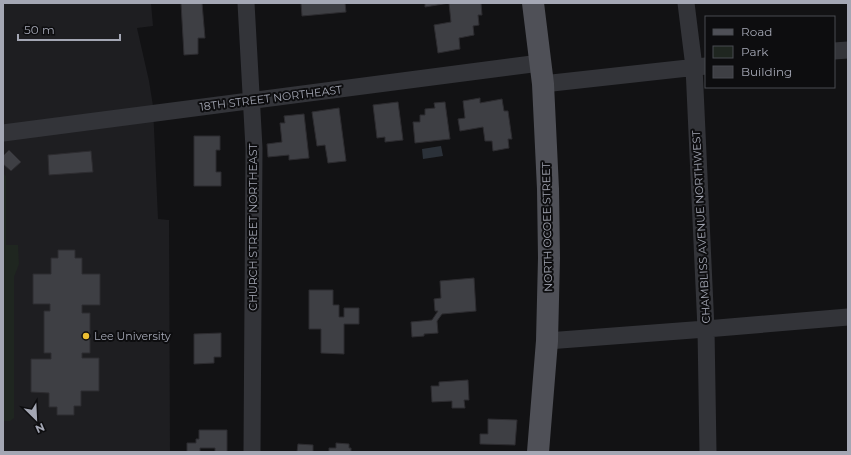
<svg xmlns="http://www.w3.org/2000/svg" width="851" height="455" font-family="Montserrat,sans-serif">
  <rect width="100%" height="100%" fill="#121214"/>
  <path fill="#1e1e21" d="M3 3H151L153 26 137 28 149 81 153 106 158 219 169 220 170 452H3Z"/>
  <path fill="#1f2620" d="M3 173 6 176V245H18L19 264 14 277V418L10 421H3Z"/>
  <path fill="#2b3139" d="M441 146 443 156 423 159 422 149Z"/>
  <path fill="#3e3f44" stroke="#2d2c30" d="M181 3H202L205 38H198V54L184 55Z
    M301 3H345L346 12 302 16Z
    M425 3H481L482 15H478L479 25 473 26 474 35 459 38 460 49 438 53 434 25 451 22 449 3 425 7Z
    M480 98V103L502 99 504 111H508L512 139H508L509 148 493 151 492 141H485L483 127 460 131 458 119 465 118 463 101Z
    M398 102 403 140 385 142V137L377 138 373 105Z
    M445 102 450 139 415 143 413 122H420V115H425V109L435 108 434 103Z
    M339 108 346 161 328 163 325 145 317 146 312 112Z
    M304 114 309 158 289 160V155L268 157 267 144 282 142 280 123H285L284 116Z
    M194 136H220V150H216V172H221V186H194Z
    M9 150 21 162 11 171 3 164V156Z
    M91 151 93 172 49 175 48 155Z
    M58 250H75V258H82V274H100V305H82V313H90V353H82V358H99V391H81V406H74V415H57V407H49V393L31 392V359H51V353H44V311H50V304H33V274H51V258H58Z
    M474 278 476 311 442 314 437 321 438 333 424 334V336L412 337 411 322 432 320 438 311H435L434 299 441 298 440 281Z
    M309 290H333V305H339V317H344V308H359V324H344V354L321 353V329H309Z
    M221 333V357H214V363L194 364V334Z
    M468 380 469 400H464L465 408H452V401L432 402 431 386H439V382Z
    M488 419 517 420 515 445 480 444V434H488Z
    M199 430H227V452H215V448H200V452H187V443H196V439H199Z
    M336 443 349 444V448H351V452H329V448H336Z
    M298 444 313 445V452H297Z"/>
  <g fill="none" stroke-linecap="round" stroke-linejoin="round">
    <path stroke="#333439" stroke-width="17" d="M246 3 254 148 252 452
      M686 3 694 67 706 329 708 452
      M834 51 848 50
      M543 84 706 66
      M3 133 540 63
      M547 341 706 329 848 317"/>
    <path stroke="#4f5057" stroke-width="22" d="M533 3 543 84 548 189 549 258 547 341 538 452"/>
  </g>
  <circle fill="#ecbe32" stroke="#0d0d0f" stroke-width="1.5" cx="86" cy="336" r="4"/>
  <g text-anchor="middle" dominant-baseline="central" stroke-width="4" stroke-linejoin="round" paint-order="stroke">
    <g font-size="11" fill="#a4a7b4" stroke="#0d0d0f">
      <text transform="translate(271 98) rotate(-7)">18TH STREET NORTHEAST</text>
      <text transform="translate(253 227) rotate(-90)">CHURCH STREET NORTHEAST</text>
      <text transform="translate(547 227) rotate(-91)">NORTH OCOEE STREET</text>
      <text transform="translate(701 227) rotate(-93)">CHAMBLISS AVENUE NORTHWEST</text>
    </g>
    <g font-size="11" fill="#a4a7b4" stroke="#0d0d0f" text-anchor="start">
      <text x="94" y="336">Lee University</text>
    </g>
  </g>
  <rect width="851" height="455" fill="none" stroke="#a4a7b4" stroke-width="8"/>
  <rect x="705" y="16" width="130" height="72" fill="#0d0d0f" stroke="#494b51"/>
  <rect x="713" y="29" width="20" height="6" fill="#4f5057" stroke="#494b51"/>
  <text x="741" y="36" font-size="12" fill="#a4a7b4">Road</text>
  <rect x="713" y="46" width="20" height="12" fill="#1f2620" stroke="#494b51"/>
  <text x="741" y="56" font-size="12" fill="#a4a7b4">Park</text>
  <rect x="713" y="66" width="20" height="12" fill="#3e3f44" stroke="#494b51"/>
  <text x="741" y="76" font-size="12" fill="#a4a7b4">Building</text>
  <g transform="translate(36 419) rotate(156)" stroke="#0d0d0f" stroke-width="3" paint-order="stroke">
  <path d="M0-3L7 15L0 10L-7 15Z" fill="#a4a7b4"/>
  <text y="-6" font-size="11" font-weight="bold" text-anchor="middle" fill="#a4a7b4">N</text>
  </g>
  <path d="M18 34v6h102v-6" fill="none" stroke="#a4a7b4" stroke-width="2"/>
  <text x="24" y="34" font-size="12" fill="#a4a7b4" stroke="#0d0d0f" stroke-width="3" paint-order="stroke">50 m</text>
</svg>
